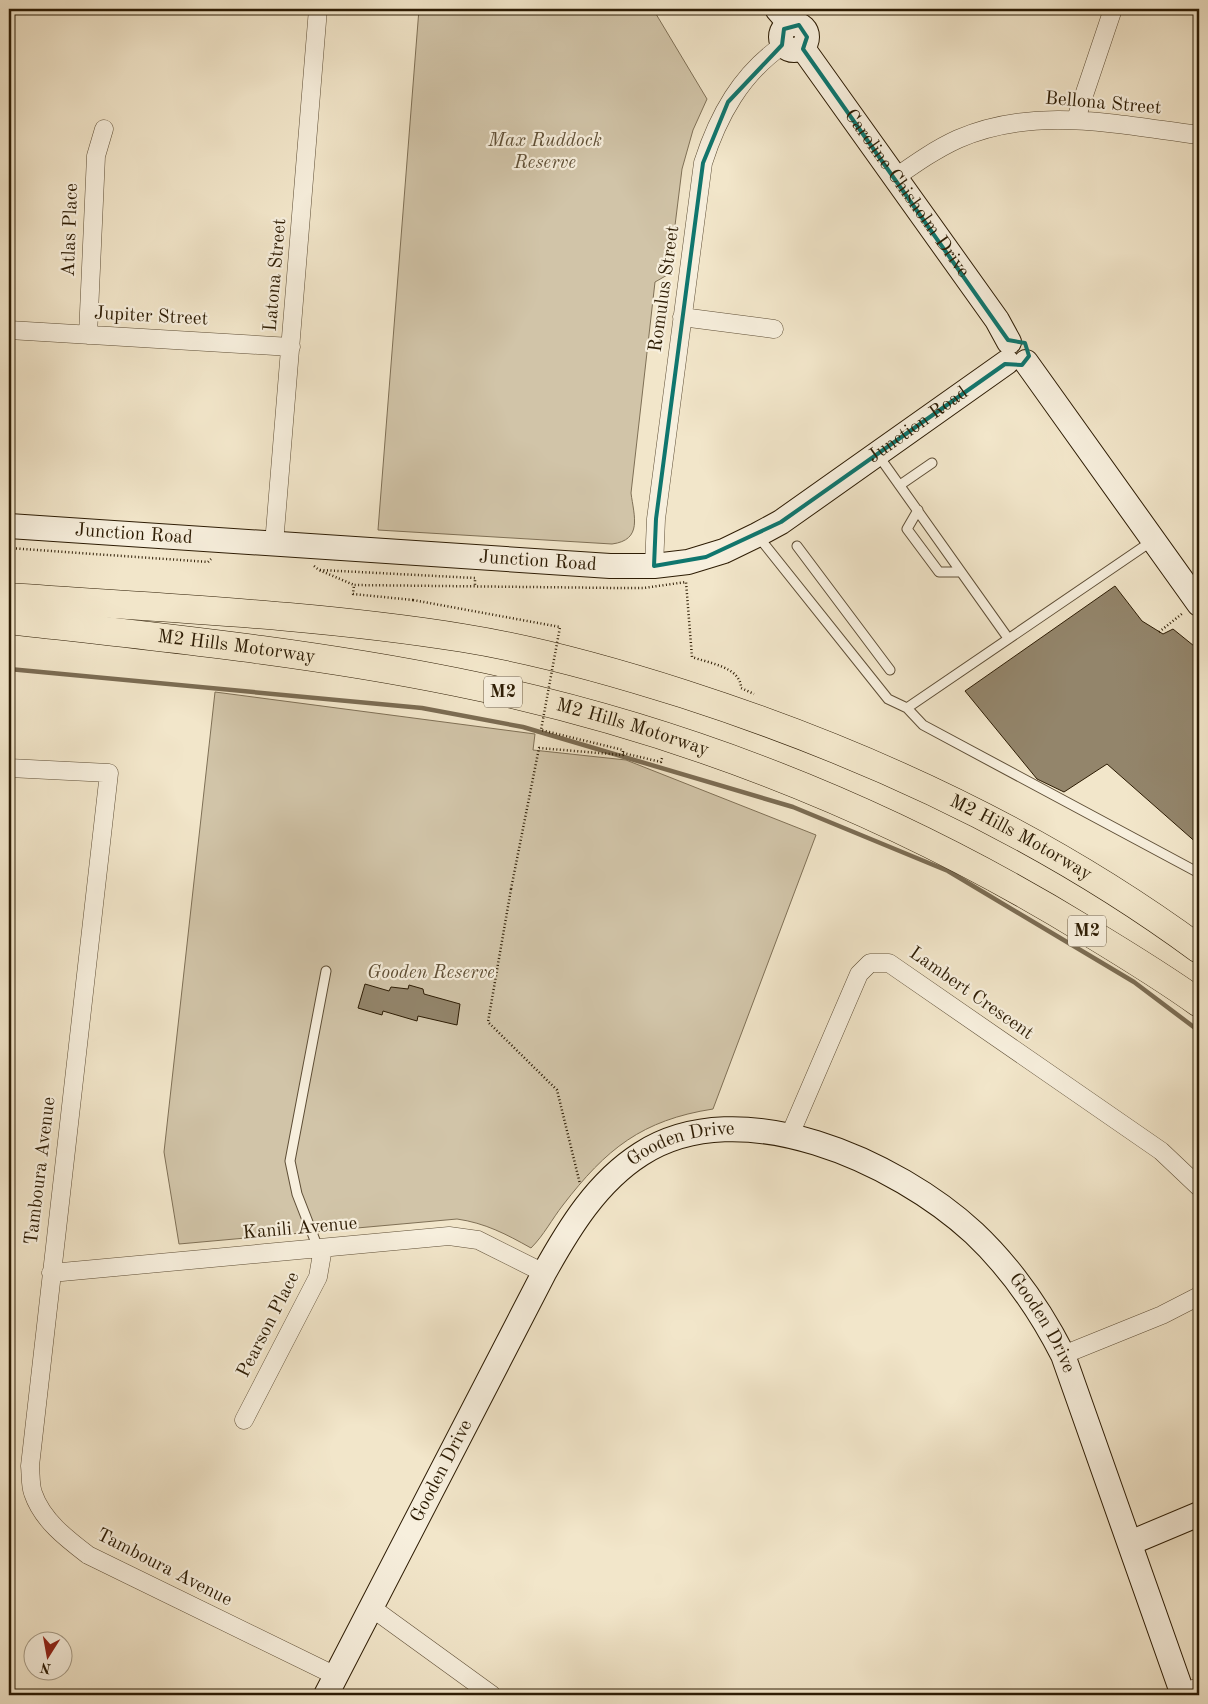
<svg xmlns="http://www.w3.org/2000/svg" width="1208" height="1704" font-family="'Old Standard TT',serif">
  <rect width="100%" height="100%" fill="#f2e6ca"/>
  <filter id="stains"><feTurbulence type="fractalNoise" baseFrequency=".004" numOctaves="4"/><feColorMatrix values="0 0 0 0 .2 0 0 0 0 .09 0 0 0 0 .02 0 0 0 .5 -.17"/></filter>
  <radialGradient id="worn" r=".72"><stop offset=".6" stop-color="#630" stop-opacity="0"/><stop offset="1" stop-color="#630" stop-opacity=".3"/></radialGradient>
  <path fill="#d1c4a8" stroke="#7f7056" d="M419 9H653L707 99 693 130 682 169 669 274 655 282 631 493C634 516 643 540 612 544L378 530Z
    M215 692 535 734 533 750 626 760 816 835 713 1109C642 1120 606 1149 563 1205 552 1219 544 1235 531 1248 506 1234 485 1223 457 1219L179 1244 164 1152Z"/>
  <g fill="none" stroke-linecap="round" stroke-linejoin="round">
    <path stroke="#7b6c53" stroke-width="4.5" d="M9 669 422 708 523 727 793 807 948 871 1134 982 1199 1031"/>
  </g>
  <path fill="#93856b" stroke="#2d1c04" d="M1115 586 1142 621 1163 634 1173 629 1199 650V845L1107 764 1064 792 1037 779 965 691Z
    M365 984 389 991 391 987 408 989 409 985 423 989 424 994 460 1004 457 1025 418 1016 417 1021 383 1011 382 1015 358 1008Z"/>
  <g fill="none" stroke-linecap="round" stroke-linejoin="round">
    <g stroke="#5e4e36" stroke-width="11">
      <path id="lane" d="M878 455 1008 638
        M900 485 932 463
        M918 510 907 529 939 572H961
        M757 535 888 699 907 708 1152 541
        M797 546 890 670
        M907 708 923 725 1199 873
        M318 1248 297 1194 290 1161 326 971"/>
    </g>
    <g stroke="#5e4e36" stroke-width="19">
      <path id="street" d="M1076 119 1113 9
        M896 177C916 163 936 149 958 139 1035 105 1119 125 1199 135
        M682 317 774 329
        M9 330 291 347
        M88 335 96 156 104 129
        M274 544 318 9
        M654 566 656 519 703 163C718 116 741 74 783 45
        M9 768 109 773 30 1466C31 1474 30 1485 33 1493 42 1520 67 1539 88 1555L336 1676
        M789 1137 859 974 870 963H889L1161 1151 1199 1187
        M51 1273 449 1236 478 1240 544 1273
        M1063 1355 1162 1315 1199 1296
        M244 1420 318 1277 323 1248
        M372 1608 492 1695
        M1177 1695 1199 1687"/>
    </g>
    <g stroke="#2d1c04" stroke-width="26">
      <g id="secondary">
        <path d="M777 9 790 24"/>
        <circle cx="794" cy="37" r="13"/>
        <path id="s1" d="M802 47 997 320 1009 342"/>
        <path d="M1026 362 1199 604"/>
        <path id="s2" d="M9 526 610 566H654L688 562 724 551 757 535 781 522 1007 362"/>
        <path d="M1130 1543 1199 1514"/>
        <path id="s3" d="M326 1695 544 1273C569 1228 597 1182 641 1154 741 1090 897 1162 974 1233 1011 1268 1040 1310 1063 1355L1183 1695"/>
      </g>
    </g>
    <g stroke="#2d1c04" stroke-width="29">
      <g id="highway">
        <path id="s4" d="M9 597C160 608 313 614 463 638 538 650 612 671 684 694 867 753 1044 835 1199 949"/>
        <path id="s5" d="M9 620C158 637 309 652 456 682 680 727 893 812 1087 931 1125 954 1163 977 1199 1003"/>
      </g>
    </g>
    <path stroke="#2d1c04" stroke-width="2.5" stroke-dasharray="1 2.5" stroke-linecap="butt" d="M9 548 208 562 211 559
      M314 566 319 570 354 585
      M320 570 475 578V585
      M413 600 353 594 354 585 618 588H644L686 582 692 657C708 663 741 667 741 688L754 694
      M1159 632 1183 613
      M623 753 661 762 662 758
      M511 889 488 1022 557 1090 580 1184"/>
    <use href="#lane" stroke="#f7efdd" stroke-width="9"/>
    <use href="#street" stroke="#f7efdd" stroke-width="18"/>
    <use href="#secondary" stroke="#f7efdd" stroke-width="24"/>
    <use href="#highway" stroke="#f2e6ca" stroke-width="28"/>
    <path stroke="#2d1c04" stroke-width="2.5" stroke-dasharray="1 2.5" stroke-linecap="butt" d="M413 600 560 627 541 730 623 750V755L539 748 511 889"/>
  </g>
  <path fill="none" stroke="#0f766e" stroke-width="4" stroke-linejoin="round" d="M799 25 807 37 803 49 1008 340 1025 343 1029 356 1022 365 1005 364 781 522 706 557 654 566 656 519 703 163 728 102 782 45 784 29Z"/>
  <g text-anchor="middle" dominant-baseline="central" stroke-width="4.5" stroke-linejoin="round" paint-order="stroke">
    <g fill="#f7efdd" stroke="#6a5b45" stroke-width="1">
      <rect x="484" y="676.5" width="38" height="31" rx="4"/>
      <rect x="1068" y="915.5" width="38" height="31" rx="4"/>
    </g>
    <g font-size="18" font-weight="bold" fill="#2d1c04">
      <text x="503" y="692">M2</text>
      <text x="1087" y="931">M2</text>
    </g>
    <g font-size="19" fill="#2d1c04" stroke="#f7efdd">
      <text transform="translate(1103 104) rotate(5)">Bellona Street</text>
      <text stroke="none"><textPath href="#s1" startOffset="180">Caroline Chisholm Drive</textPath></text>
      <text transform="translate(71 230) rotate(-88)">Atlas Place</text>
      <text transform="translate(276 275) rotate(-85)">Latona Street</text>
      <text transform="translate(665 289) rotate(-82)">Romulus Street</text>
      <text transform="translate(151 317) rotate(3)">Jupiter Street</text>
      <text stroke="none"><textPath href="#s2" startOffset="950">Junction Road</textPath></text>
      <text stroke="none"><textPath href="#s2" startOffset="125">Junction Road</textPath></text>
      <text stroke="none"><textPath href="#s2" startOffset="530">Junction Road</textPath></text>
      <text stroke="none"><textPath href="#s5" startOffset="229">M2 Hills Motorway</textPath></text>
      <text stroke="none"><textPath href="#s5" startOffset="634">M2 Hills Motorway</textPath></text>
      <text stroke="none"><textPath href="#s4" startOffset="1051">M2 Hills Motorway</textPath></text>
      <text transform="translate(971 994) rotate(35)">Lambert Crescent</text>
      <text stroke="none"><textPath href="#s3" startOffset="672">Gooden Drive</textPath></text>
      <text transform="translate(41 1171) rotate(-83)">Tamboura Avenue</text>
      <text transform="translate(300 1229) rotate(-5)">Kanili Avenue</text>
      <text stroke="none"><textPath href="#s3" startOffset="1108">Gooden Drive</textPath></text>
      <text transform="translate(269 1325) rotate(-63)">Pearson Place</text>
      <text stroke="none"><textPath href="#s3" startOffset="252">Gooden Drive</textPath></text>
      <text transform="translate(164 1568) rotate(27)">Tamboura Avenue</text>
    </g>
    <g font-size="19" font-style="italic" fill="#5e4e35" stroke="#f7efdd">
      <text x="545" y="141">Max Ruddock<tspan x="545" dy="22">Reserve</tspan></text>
      <text x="431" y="973">Gooden Reserve</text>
    </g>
  </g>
  <rect width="1208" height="1704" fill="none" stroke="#f2e6ca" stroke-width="30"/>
  <rect x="10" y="10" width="1188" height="1684" fill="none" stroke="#2d1c04" stroke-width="2.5"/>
  <rect x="15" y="15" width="1178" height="1674" fill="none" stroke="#2d1c04"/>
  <g transform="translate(48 1656) rotate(191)"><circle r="24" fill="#f7efdd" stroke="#a69b86"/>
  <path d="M0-4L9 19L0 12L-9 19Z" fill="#8f2418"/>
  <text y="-8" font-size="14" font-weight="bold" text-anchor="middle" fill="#2d1c04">N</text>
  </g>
  <rect width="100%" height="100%" filter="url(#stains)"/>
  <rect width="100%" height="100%" fill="url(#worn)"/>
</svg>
